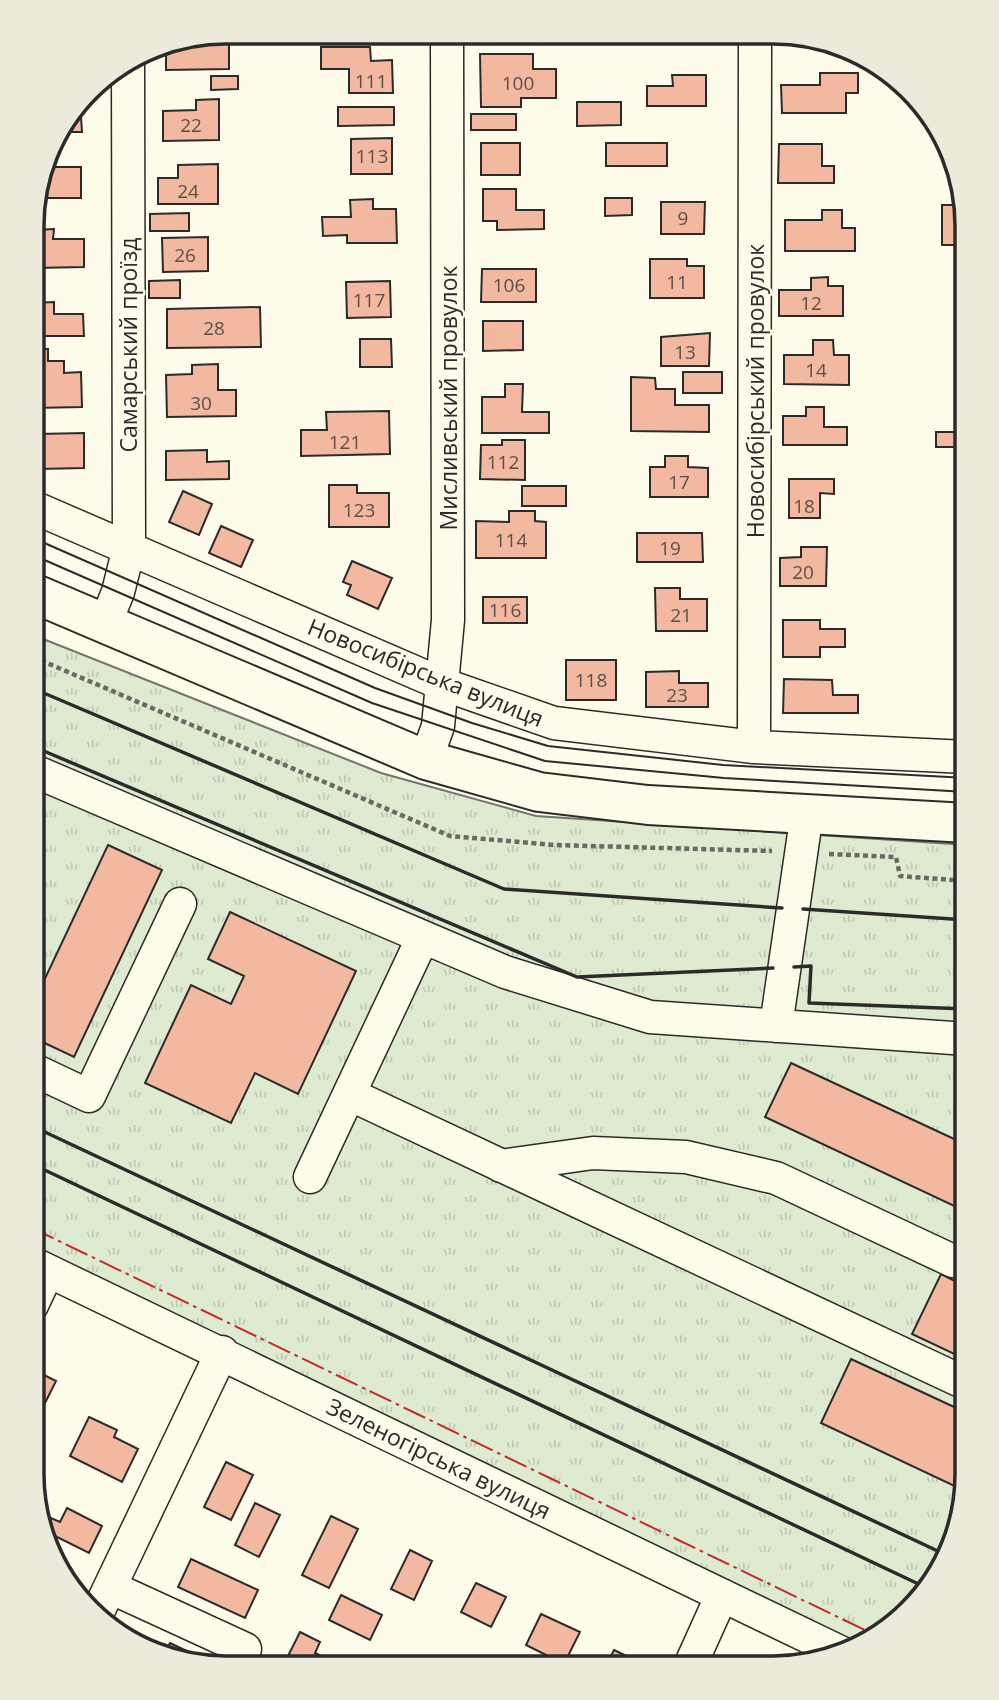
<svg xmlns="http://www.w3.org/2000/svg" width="999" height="1700" font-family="'Open Sans',sans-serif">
  <defs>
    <pattern id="grass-tufts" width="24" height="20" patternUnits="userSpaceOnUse" patternTransform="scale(1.75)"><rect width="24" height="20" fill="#deebd1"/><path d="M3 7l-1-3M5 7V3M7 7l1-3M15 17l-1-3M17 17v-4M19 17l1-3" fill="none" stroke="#bfcab4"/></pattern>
  </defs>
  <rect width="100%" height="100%" fill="#fdfbea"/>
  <path fill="url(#grass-tufts)" stroke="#74746e" stroke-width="2" d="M33 635 381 773 536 816 967 845V1487L928 1592 847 1654 32 1263Z"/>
  <path fill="#f2b8a0" stroke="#2b2b2b" stroke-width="2" d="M216 33H229V69L166 70V43Z
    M484 33H525V42H484Z
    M645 34H704V41H645Z
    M786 35H811L822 41 786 42Z
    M828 43 843 50H827Z
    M321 47H370L371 61 392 60 393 93H349V69H321Z
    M480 54H533V69H556V98H521V107H481Z
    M820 73H858V93H846V113H782L781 85H820Z
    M672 75H706V106H647V86H673Z
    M211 76H238V89L211 90Z
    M219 99V140L163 141V111L196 110V100Z
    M80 102 82 132H58Z
    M577 102H621V125L577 126Z
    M338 107H394V125L338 126Z
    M471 114H516V130H471Z
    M392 138V174H351V139Z
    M481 143H520V175H481Z
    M606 143H667V166H606Z
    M779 144H822V166H834V183H778Z
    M948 146 953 152 956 169H948Z
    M47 156H53V167H81V198H34Z
    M218 164V204H158V178H178V165Z
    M483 189H516V210H544V229L497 230V221H483Z
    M605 198H632V215L605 216Z
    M373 199V209H396L397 243H347V235L323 236 322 217H351L350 200Z
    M661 202H705L704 234H661Z
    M942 205H963L967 245H942Z
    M822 210H842V228H855V251H785V220H822Z
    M189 213V231H150V214Z
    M54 229 53 239H84V267L35 268 34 230Z
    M208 237V271L163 272 162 238Z
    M650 259H687V266H704V298H650Z
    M482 269H536V302H481Z
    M828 277V286H843V316H779V290H811V278Z
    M180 280V298H149V281Z
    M390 281 391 317 347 318 346 282Z
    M54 302V314H83L84 336H33V303Z
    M260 307 261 347 167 348V309Z
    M483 321H523V350L483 351Z
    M710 333 709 366H661V337Z
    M360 339H391L392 367H360Z
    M813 340H833L834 355H849V385L784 384V355H813Z
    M966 344H967V382H966Z
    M33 349H48V361H64V373L81 372 82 407 33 408Z
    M218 364V390H236V416L167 417 166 375 192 374V365Z
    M683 372H722V393H683Z
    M631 377 655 378 656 389H675V405H709V432L631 431Z
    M505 384H523L522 412H549V433H482V397H505Z
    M806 407H824V427H847V445H783V416H806Z
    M389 411 390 454 301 456V430H327L326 412Z
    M962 416H967V447H936V432H961Z
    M84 433V468L38 469V434Z
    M502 440H525V480L480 479 481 445H502Z
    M207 450V462L229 461V479L166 480V451Z
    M665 456H688V467L708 468V497H650V467H665Z
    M789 479H834V494L820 493V518H789Z
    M955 483H967V517H955Z
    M329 485H357V493H389V527H329Z
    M522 486H566V506H522Z
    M183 491 212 504 199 535 169 522Z
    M509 511H535V521L546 522V558H476V521L509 522Z
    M221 526 253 540 241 567 209 553Z
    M637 533H702L703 562H637Z
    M801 547H827L826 586H780V558L801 557Z
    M960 548H967V586H960Z
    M352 561 392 578 378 609 347 595 351 585 343 582Z
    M655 588H680V599H707V631H656Z
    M483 597H527V623H483Z
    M783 620H820V629H845V647H820V657H783Z
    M566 660H616V700H566Z
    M679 671V683H708V707H646V672Z
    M784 679 832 680 833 695H858V713H783Z
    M108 845 162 870 74 1057 32 1037V1006Z
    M230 912 356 971 298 1094 255 1073 231 1123 145 1083 191 985 231 1004 244 976 208 959Z
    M791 1063 967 1145V1212L765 1117Z
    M941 1274 967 1287V1360L912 1334Z
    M851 1359 967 1413 965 1491 821 1423Z
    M32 1369 56 1381 39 1415 32 1411Z
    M89 1417 117 1430 114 1437 138 1449 122 1482 70 1456Z
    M226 1462 253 1475 231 1520 204 1507Z
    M255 1503 280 1515 259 1557 235 1545Z
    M67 1508 102 1526 89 1553 45 1531 51 1518 60 1522Z
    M331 1516 358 1529 329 1588 302 1575Z
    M410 1550 432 1561 414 1600 391 1589Z
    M191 1559 258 1590 245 1618 178 1587Z
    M476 1583 506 1597 491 1627 461 1612Z
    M341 1595 382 1615 370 1640 329 1620Z
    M541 1614 580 1632 564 1664 526 1645Z
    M300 1632 320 1642 315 1653 336 1663 334 1667H291L284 1664Z
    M170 1643 191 1653 187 1661 165 1652Z
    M614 1650 645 1665 643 1668H605Z"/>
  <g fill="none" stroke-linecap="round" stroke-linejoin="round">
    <g stroke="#2b2b2b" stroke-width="35">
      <path id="minor" d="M33 507 442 684 554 723 754 747 967 757
        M105 624 118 592 129 548 128 61
        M754 747 755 35
        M426 760 438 726 448 620 447 33
        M32 770 505 972 650 1017 967 1039
        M776 1026 807 813
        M32 1069 89 1096 180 904
        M349 1094 967 1384
        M501 1166 593 1153 686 1157 776 1178 953 1261
        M310 1177 423 937
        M32 1263 844 1654
        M32 1305 48 1271
        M110 1587 245 1649
        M97 1614 222 1352
        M689 1668 722 1595"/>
    </g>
    <g stroke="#2b2b2b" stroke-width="42">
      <path id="major" d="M33 593 426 760 539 792 648 805 967 823"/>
    </g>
    <path stroke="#6a6964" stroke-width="4.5" stroke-dasharray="5 3.5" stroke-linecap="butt" d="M33 657 450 836 554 845 772 851
      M829 854 896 857 900 876 967 881"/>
    <use href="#minor" stroke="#fdfbea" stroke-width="32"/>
    <use href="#major" stroke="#fdfbea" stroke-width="38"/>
    <path stroke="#2b2b2b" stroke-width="2" d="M33 538 375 688 472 723 548 746 723 765 967 778
      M33 555 372 703 545 761 724 778 967 792"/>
    <path stroke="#2b2b2b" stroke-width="3.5" d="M32 688 504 889 782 908
      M32 746 577 977 773 968
      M803 909 967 920
      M794 967 811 966 809 1003 967 1009
      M32 1126 942 1553
      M32 1164 929 1589"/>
    <path stroke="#c62828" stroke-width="2" stroke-dasharray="24 5 3.5 5" stroke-linecap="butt" d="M32 1228 873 1634"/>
  </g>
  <g text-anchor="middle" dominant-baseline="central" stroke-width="5" stroke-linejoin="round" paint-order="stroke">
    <g font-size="19" fill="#5d4e48">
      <text x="371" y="81">111</text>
      <text x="518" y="83">100</text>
      <text x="191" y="125">22</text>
      <text x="372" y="156">113</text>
      <text x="188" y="191">24</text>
      <text x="683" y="218">9</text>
      <text x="185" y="255">26</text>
      <text x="677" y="282">11</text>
      <text x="509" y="285">106</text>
      <text x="369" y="300">117</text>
      <text x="811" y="303">12</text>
      <text x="214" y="328">28</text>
      <text x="685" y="352">13</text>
      <text x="816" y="370">14</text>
      <text x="201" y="403">30</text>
      <text x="345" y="442">121</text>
      <text x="503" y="462">112</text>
      <text x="679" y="482">17</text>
      <text x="804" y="506">18</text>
      <text x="359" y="510">123</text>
      <text x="511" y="540">114</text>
      <text x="670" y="548">19</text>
      <text x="803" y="572">20</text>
      <text x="505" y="610">116</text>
      <text x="681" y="615">21</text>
      <text x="591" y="680">118</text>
      <text x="677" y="695">23</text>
    </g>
    <g font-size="23" fill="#2b2b2b" stroke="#fdfbea">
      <text transform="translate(128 345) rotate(-90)">Самарський проїзд</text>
      <text transform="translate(755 391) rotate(-90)">Новосибірський провулок</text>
      <text transform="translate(448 398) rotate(-90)">Мисливський провулок</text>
      <text transform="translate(426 672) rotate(22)">Новосибірська вулиця</text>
      <text transform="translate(439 1458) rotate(26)">Зеленогірська вулиця</text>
    </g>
  </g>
  <path d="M0 0H999V1700H0ZM226 44H773A182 182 0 0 1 955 226V1474A182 182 0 0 1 773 1656H226A182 182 0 0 1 44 1474V226A182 182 0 0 1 226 44Z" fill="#eceadb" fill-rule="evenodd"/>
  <path fill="none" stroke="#2b2b2b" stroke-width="3.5" d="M226 44H773A182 182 0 0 1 955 226V1474A182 182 0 0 1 773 1656H226A182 182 0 0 1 44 1474V226A182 182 0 0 1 226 44Z"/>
</svg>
